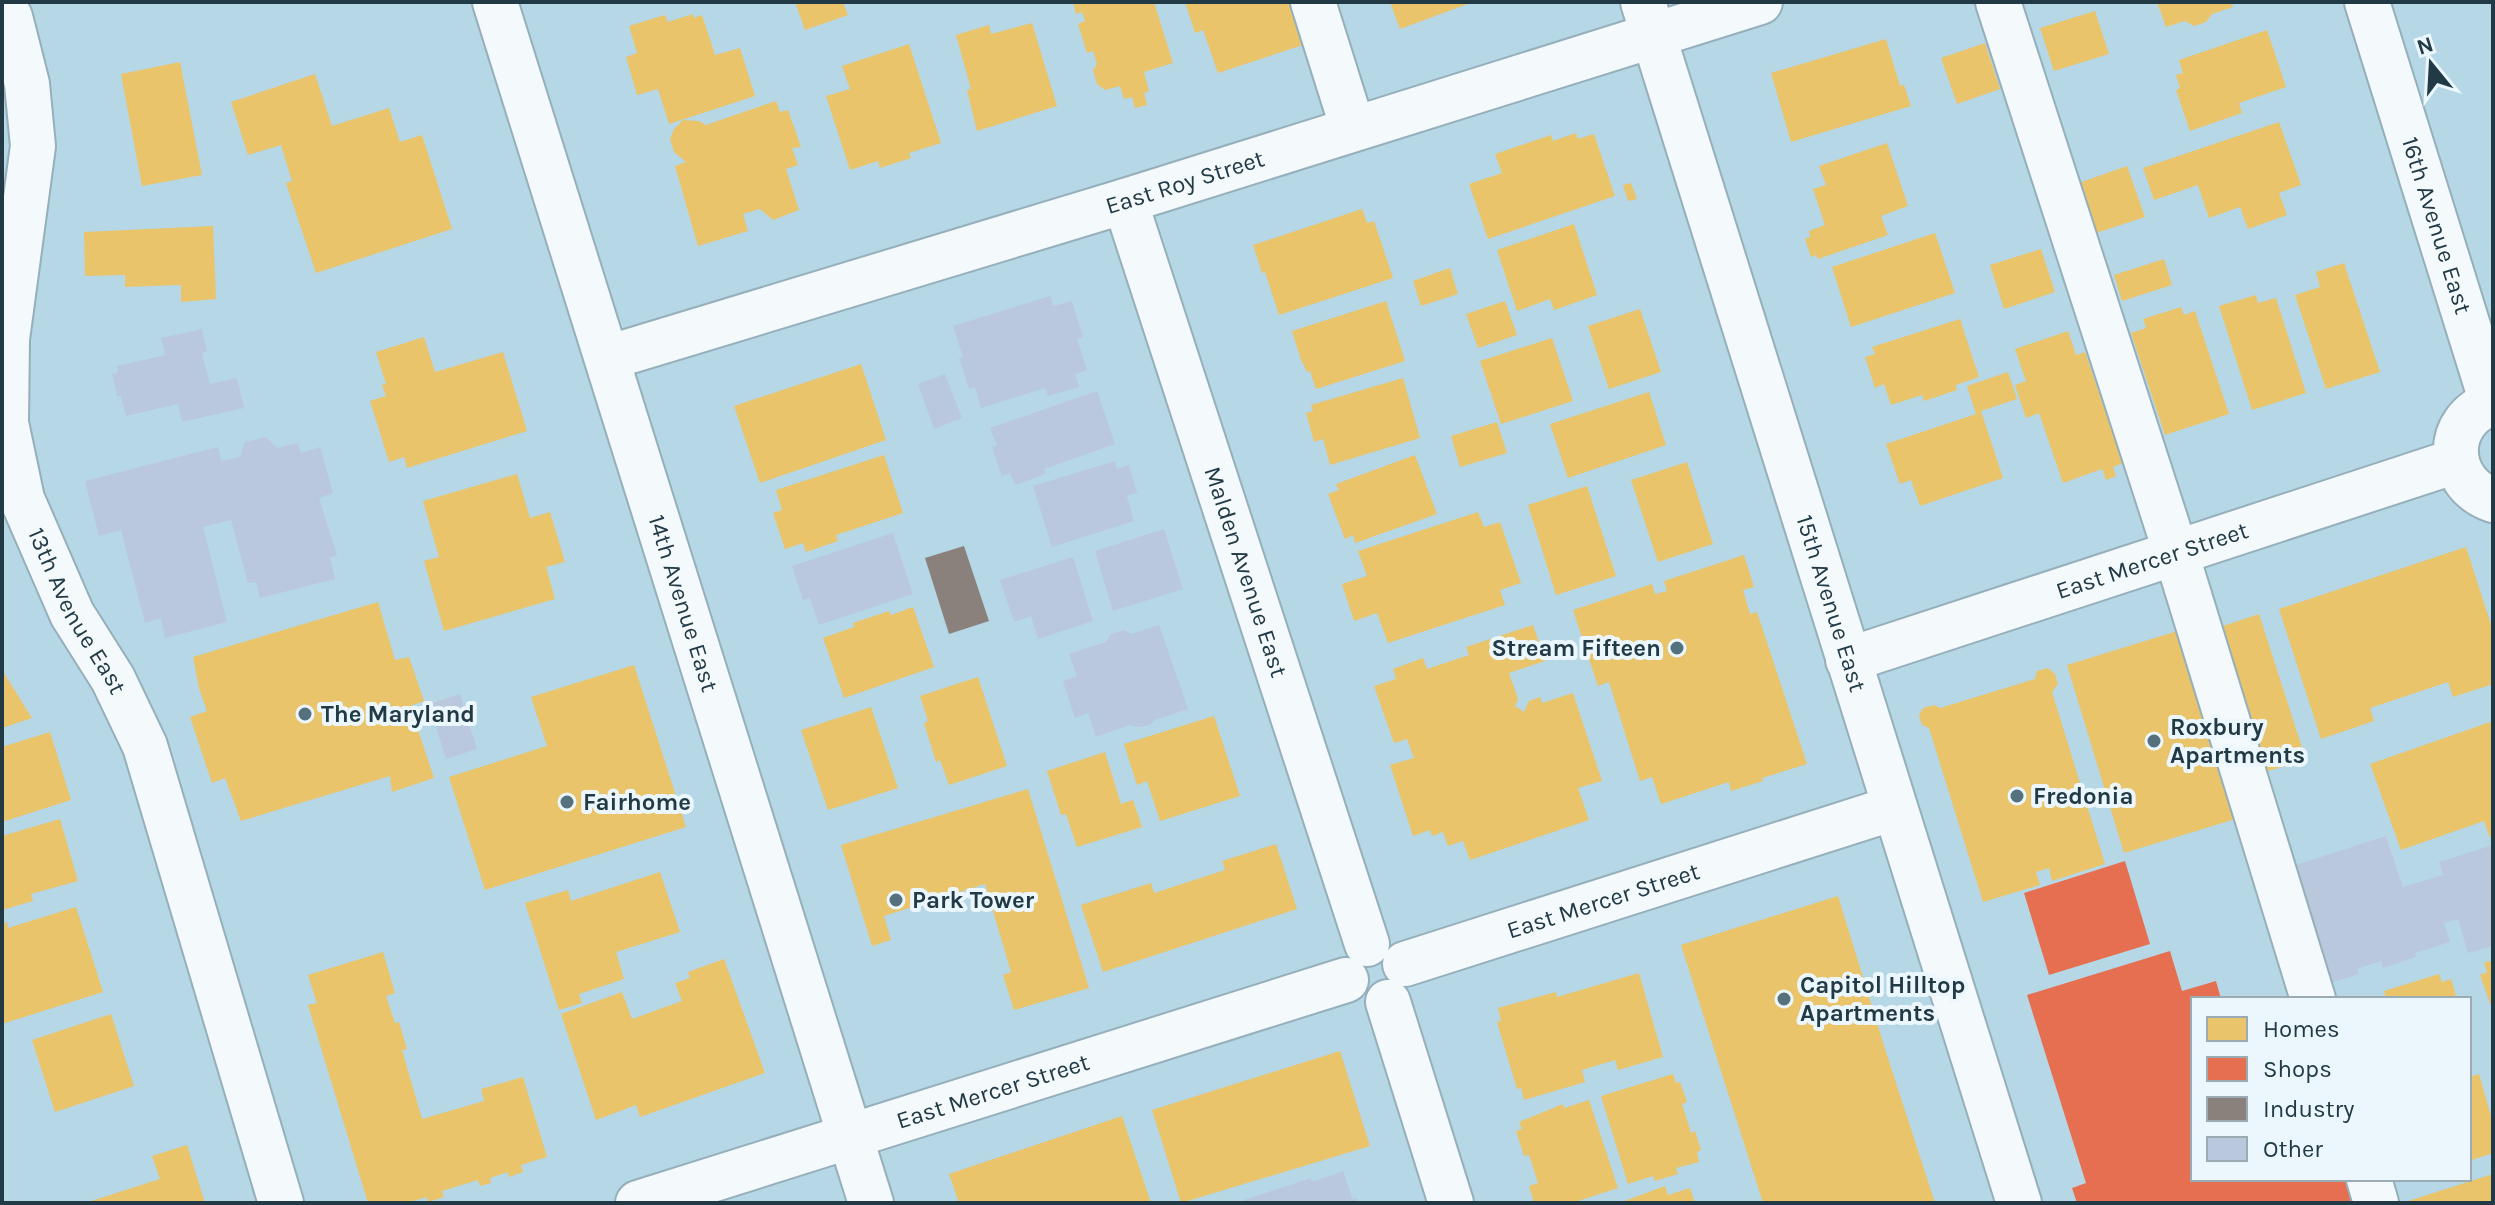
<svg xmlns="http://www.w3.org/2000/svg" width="2495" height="1205" font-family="Karla,sans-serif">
  <rect width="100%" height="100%" fill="#b6d7e6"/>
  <path fill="#e9c46a" d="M795 2H843L848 15 805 30Z
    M1073 2H1154L1173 63 1144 72 1149 91 1144 93 1147 105 1135 108 1132 97 1124 99 1120 86 1105 90 1097 84 1093 70 1097 64 1093 51 1087 53 1078 24 1085 21 1082 12 1076 14Z
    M1185 2H1293L1306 44 1218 73 1203 30 1195 33Z
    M1390 2H1473L1400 29Z
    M2157 2H2231L2233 7 2212 14 2206 22 2194 26 2185 21 2166 27Z
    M2095 11 2109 54 2054 71 2040 28Z
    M693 14 694 18 702 15 715 55 740 48 755 96 669 124 658 89 637 95 626 57 637 53 629 26 665 15 668 22Z
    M1032 23 1057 106 977 131 967 90 971 89 956 35 989 25 991 34Z
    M2267 30 2286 87 2239 103 2242 113 2190 131 2176 90 2180 88 2176 75 2183 73 2179 60Z
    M1886 39 1900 86 1904 85 1911 106 1791 142 1771 73Z
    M1985 43 2000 89 1957 104 1941 58Z
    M909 44 941 143 909 153 911 158 880 168 878 161 850 170 826 96 850 89 842 66Z
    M180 62 202 175 142 186 121 74Z
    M315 74 332 126 389 108 400 142 422 135 452 229 316 273 286 183 292 181 281 145 248 155 231 102Z
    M776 101 780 112 788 110 801 147 792 148 798 165 786 169 799 210 773 220 760 209 743 214 748 231 698 246 675 166 686 162 674 152 670 139 674 129 683 120 699 121 706 125Z
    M2279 122 2301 185 2279 193 2287 215 2248 229 2240 207 2209 218 2198 185 2154 200 2143 168Z
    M1576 133 1578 139 1594 134 1615 196 1488 239 1469 184 1502 173 1495 154 1551 135 1553 141Z
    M1887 143 1908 206 1881 216 1888 235 1818 259 1816 255 1811 257 1805 239 1810 237 1809 231 1825 225 1813 189 1826 185 1819 166Z
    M2127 166 2145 217 2093 234 2076 184Z
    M1631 183 1637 199 1628 201 1623 185Z
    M1362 209 1367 223 1374 221 1393 278 1279 315 1265 272 1262 273 1253 245Z
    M1574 224 1597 295 1554 310 1550 299 1517 311 1497 250Z
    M213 226 216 299 181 302V285L125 287V275L85 276 84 232Z
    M1935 233 1955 293 1851 327 1832 267Z
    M2041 249 2055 292 2004 309 1990 265Z
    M2164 259 2172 285 2122 301 2114 275Z
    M2344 263 2380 372 2326 389 2295 295 2320 287 2316 272Z
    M1450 268 1458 294 1421 306 1413 281Z
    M2256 295 2258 303 2276 298 2306 393 2252 410 2219 306Z
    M1386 301 1405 361 1316 389 1310 371 1307 372 1301 360 1292 331Z
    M1505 301 1517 335 1478 348 1466 314Z
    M2181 307 2184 315 2195 311 2229 414 2165 435 2131 333 2146 328 2143 319Z
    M1640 309 1661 372 1609 389 1588 326Z
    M1960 319 1979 377 1956 385 1957 390 1924 401 1922 395 1891 405 1884 384 1875 388 1865 357 1875 354 1872 347Z
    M2068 331 2076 355 2085 352 2123 463 2113 467 2116 476 2106 480 2102 469 2063 483 2039 413 2026 418 2015 385 2026 381 2015 349Z
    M424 337 435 372 503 352 527 431 407 468 404 457 389 462 370 401 386 396 382 385 386 384 376 352Z
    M1552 338 1573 401 1501 424 1480 361Z
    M861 364 886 440 760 483 734 406Z
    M2008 372 2017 399 1981 411 2003 478 1920 506 1911 480 1900 484 1886 444 1976 414 1967 386Z
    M1403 378 1420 438 1330 465 1323 439 1314 442 1306 413 1313 411 1311 405Z
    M1649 392 1666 445 1568 478 1550 424Z
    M1497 422 1507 453 1460 467 1451 436Z
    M884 455 903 513 836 535 838 541 806 552 803 543 785 549 773 513 782 510 776 490Z
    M1415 455 1437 514 1355 543 1353 535 1345 539 1328 494 1339 490 1336 484Z
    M1687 462 1713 544 1658 562 1631 480Z
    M517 474 530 518 550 512 565 562 546 567 555 599 444 631 424 561 439 557 423 501Z
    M1587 486 1616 576 1556 595 1528 505Z
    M1478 512 1484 527 1500 522 1521 583 1500 590 1505 605 1388 643 1377 613 1354 621 1342 584 1367 576 1358 551Z
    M2466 547 2493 631V684L2453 697 2448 682 2370 708 2374 721 2321 739 2279 609Z
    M1744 555 1754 587 1743 590 1750 614 1757 612 1807 764 1762 778 1763 781 1731 791 1729 782 1661 804 1652 777 1640 781 1609 682 1598 686 1573 610 1652 584 1655 594 1667 591 1664 581Z
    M378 602 395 660 409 657 424 701 410 706 434 778 392 792 390 776 241 821 225 778 212 783 190 717 207 711 199 688 193 657Z
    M913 607 934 667 844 698 823 638 854 627 853 623 889 611 891 615Z
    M2259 614 2306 760 2261 773 2214 629Z
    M1533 625 1545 661 1509 673 1518 699 1515 706 1524 712 1529 701 1540 697 1542 703 1573 693 1602 781 1578 788 1589 820 1470 860 1463 841 1448 846 1443 832 1432 836 1430 830 1413 836 1390 765 1414 758 1407 739 1394 743 1374 686 1396 679 1393 669 1423 658 1427 669 1469 655 1466 647Z
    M2184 629 2242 817 2124 853 2067 665Z
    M634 665 686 827 485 890 449 777 547 746 531 697Z
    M2048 668 2055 674 2058 684 2052 692 2105 864 2052 881 2049 868 2036 872 2040 885 1983 902 1929 728 1922 725 1919 715 1923 708 1935 705 1940 708 2035 679 2037 671Z
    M2 670 32 718 2 728Z
    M978 677 1007 766 949 785 940 760 936 762 924 723 928 721 920 696Z
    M871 707 898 788 828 810 801 730Z
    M1214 716 1240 796 1160 821 1147 781 1137 785 1124 744Z
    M2493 721V837L2490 838 2484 821 2401 850 2370 764Z
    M50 732 71 800 2 822V747Z
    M1105 752 1121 804 1133 800 1142 827 1077 847 1066 814 1061 815 1047 771Z
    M1028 789 1089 988 1014 1010 1003 975 1011 972 985 884 884 916 891 940 872 946 841 845Z
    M60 819 78 881 31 894 33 901 2 910V836Z
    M1276 844 1297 909 1103 972 1081 905 1151 883 1154 893 1225 870 1222 861Z
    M660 872 680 932 616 952 624 979 579 994 582 1003 559 1010 525 903 568 890 571 901Z
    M1838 896 1886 1052 1935 1203H1763L1681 945Z
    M76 907 103 992 2 1024V924L7 922 8 928Z
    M383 952 395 993 386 996 395 1023 399 1022 407 1049 402 1050 422 1119 484 1101 481 1089 523 1077 547 1157 521 1165 523 1172 509 1177 508 1172 490 1178 491 1183 480 1186 478 1180 442 1191 444 1197 428 1202 427 1197 406 1203H368L308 1005 317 1003 308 975Z
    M724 959 765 1073 640 1117 636 1105 596 1120 561 1014 622 992 632 1019 682 1001 675 983 690 978 688 972Z
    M2493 960V1012L2480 975 2487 972 2484 963Z
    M1639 973 1663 1057 1618 1070 1615 1060 1582 1070 1585 1082 1524 1100 1521 1088 1517 1089 1497 1022 1501 1021 1498 1008 1556 992 1557 997Z
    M2439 974 2442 982 2451 979 2457 999H2386L2384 991Z
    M111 1014 134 1086 55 1112 32 1040Z
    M1340 1051 1370 1146 1181 1203 1152 1110Z
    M1673 1074 1676 1083 1680 1082 1687 1102 1682 1104 1691 1133 1695 1131 1701 1150 1697 1152 1699 1162 1676 1168 1678 1174 1655 1181 1653 1176 1628 1184 1601 1096Z
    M2479 1074 2493 1123V1153L2469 1161V1077Z
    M1589 1100 1618 1188 1572 1203H1534L1529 1186 1538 1183 1529 1155 1524 1156 1516 1131 1522 1129 1519 1122 1563 1104 1564 1108Z
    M1122 1116 1151 1203H959L949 1174Z
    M187 1145 205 1203H85L160 1179 152 1156Z
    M2493 1174V1203H2405V1202Z
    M1665 1186 1668 1195 1690 1188 1695 1203H1619Z"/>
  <path fill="#e76f51" d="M2125 861 2150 944 2049 975 2024 893Z
    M2170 951 2182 991 2216 981 2221 999H2193V1179H2347L2354 1203H2077L2072 1188 2086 1183 2027 995Z"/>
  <path fill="#8a817c" d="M964 546 989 621 949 634 925 558Z"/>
  <path fill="#bac8dd" d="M1050 296 1053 306 1072 301 1083 337 1077 339 1087 370 1075 374 1079 387 1048 396 1045 388 981 408 975 387 969 389 959 358 963 357 953 326Z
    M202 329 207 351 202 353 210 384 237 378 244 408 182 422 178 404 126 416 121 396H117L112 374 118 373 117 366 165 355 161 338Z
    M945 374 962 418 934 429 918 384Z
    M1097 391 1115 444 1044 469 1045 474 1015 485 1010 473 1002 476 992 447 997 445 990 428Z
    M266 437 277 448 298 443 301 453 320 447 333 493 319 498 337 555 330 558 335 579 260 598 256 582 248 583 231 520 203 527 227 622 165 638 161 618 145 623 121 530 99 536 85 481 218 447 221 461 240 457 245 442Z
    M1115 461 1117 469 1129 465 1137 493 1127 496 1134 521 1052 547 1033 486Z
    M1164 529 1183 589 1113 611 1095 551Z
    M893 533 913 594 819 625 810 598 803 600 792 566Z
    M1073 557 1093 621 1038 639 1031 616 1014 622 1000 580Z
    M1159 625 1188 709 1155 720 1150 725 1138 727 1129 725 1096 737 1088 713 1075 718 1063 681 1077 676 1069 654 1106 642 1111 634 1124 630 1131 634Z
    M460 694 477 749 446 759 429 704Z
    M2386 836 2403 887 2443 875 2439 862 2493 845V946L2468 953 2458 919 2444 923 2450 942 2415 953 2416 957 2383 968 2381 961 2357 969 2359 974 2324 985 2293 866Z
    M1343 1171 1353 1200 1357 1198 1358 1203H1235L1311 1178 1312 1182Z"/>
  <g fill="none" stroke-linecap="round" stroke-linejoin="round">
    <g stroke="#95afbb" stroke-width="48">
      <g id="minor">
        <path id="s1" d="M495 2 871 1203"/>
        <path d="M1313 2 1353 129"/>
        <path id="s2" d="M1643 2 2019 1203"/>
        <path d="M1998 2 2176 553 2313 999"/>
        <path id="s3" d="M2367 2 2492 403"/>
        <path id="s4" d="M2 4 10 17 27 84 33 146 7 339 6 423 22 499 72 614 113 679 145 746 281 1203"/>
        <path id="s5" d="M1125 201 1367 944"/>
        <path id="s6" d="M607 358 1125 201 1760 2"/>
        <path d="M2493 403C2443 419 2444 483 2493 500"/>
        <path id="s7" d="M1848 660 2456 461"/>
        <path id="s8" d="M1405 964 1894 808"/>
        <path d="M1388 1002 1451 1203"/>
        <path d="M2369 1179 2376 1203"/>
        <path id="s9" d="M638 1203 1346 980"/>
      </g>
    </g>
    <use href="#minor" stroke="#f4f9fb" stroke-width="44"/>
  </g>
  <g fill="#55717d" stroke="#ecf7fd" stroke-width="3">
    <circle cx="1677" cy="648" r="8"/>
    <circle cx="305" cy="714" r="8"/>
    <circle cx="2154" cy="741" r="8"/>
    <circle cx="2017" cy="796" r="8"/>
    <circle cx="567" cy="802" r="8"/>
    <circle cx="896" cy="900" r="8"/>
    <circle cx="1784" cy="999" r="8"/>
  </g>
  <g text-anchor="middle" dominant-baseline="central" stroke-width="8" stroke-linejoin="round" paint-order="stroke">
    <g font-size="24" fill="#213a45" stroke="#ecf7fd">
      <text stroke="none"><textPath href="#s6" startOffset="604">East Roy Street</textPath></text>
      <text stroke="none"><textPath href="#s3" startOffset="234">16th Avenue East</textPath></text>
      <text stroke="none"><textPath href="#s7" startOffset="320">East Mercer Street</textPath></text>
      <text stroke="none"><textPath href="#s5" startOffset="390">Malden Avenue East</textPath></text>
      <text stroke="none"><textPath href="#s1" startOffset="630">14th Avenue East</textPath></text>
      <text stroke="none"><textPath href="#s2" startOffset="630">15th Avenue East</textPath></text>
      <text stroke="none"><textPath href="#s4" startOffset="628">13th Avenue East</textPath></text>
      <text stroke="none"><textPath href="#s8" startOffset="208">East Mercer Street</textPath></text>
      <text stroke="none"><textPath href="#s9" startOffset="372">East Mercer Street</textPath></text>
    </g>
    <g font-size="24" font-weight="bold" fill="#213a45" stroke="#ecf7fd" text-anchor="start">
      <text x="1661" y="648" text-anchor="end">Stream Fifteen</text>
      <text x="321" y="714">The Maryland</text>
      <text x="2170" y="727">Roxbury<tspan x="2170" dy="28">Apartments</tspan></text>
      <text x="2033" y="796">Fredonia</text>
      <text x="583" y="802">Fairhome</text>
      <text x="912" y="900">Park Tower</text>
      <text x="1800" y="985">Capitol Hilltop<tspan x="1800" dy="28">Apartments</tspan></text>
    </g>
  </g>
  <rect width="2495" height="1205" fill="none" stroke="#213a45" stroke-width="8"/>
  <rect x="2191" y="997" width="280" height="184" fill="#ecf7fd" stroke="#9babb3" stroke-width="2"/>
  <rect x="2207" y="1017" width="40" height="24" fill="#e9c46a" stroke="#9babb3" stroke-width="2"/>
  <text x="2263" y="1037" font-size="24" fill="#213a45">Homes</text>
  <rect x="2207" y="1057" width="40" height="24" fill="#e76f51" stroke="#9babb3" stroke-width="2"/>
  <text x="2263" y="1077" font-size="24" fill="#213a45">Shops</text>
  <rect x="2207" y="1097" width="40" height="24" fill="#8a817c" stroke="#9babb3" stroke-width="2"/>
  <text x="2263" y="1117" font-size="24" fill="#213a45">Industry</text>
  <rect x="2207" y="1137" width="40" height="24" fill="#bac8dd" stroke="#9babb3" stroke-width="2"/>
  <text x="2263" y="1157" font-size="24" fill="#213a45">Other</text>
  <g transform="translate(2431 64) rotate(342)" stroke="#ecf7fd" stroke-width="6" paint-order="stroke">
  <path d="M0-6L14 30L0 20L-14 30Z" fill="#213a45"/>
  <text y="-12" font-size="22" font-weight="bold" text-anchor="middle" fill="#213a45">N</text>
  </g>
</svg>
